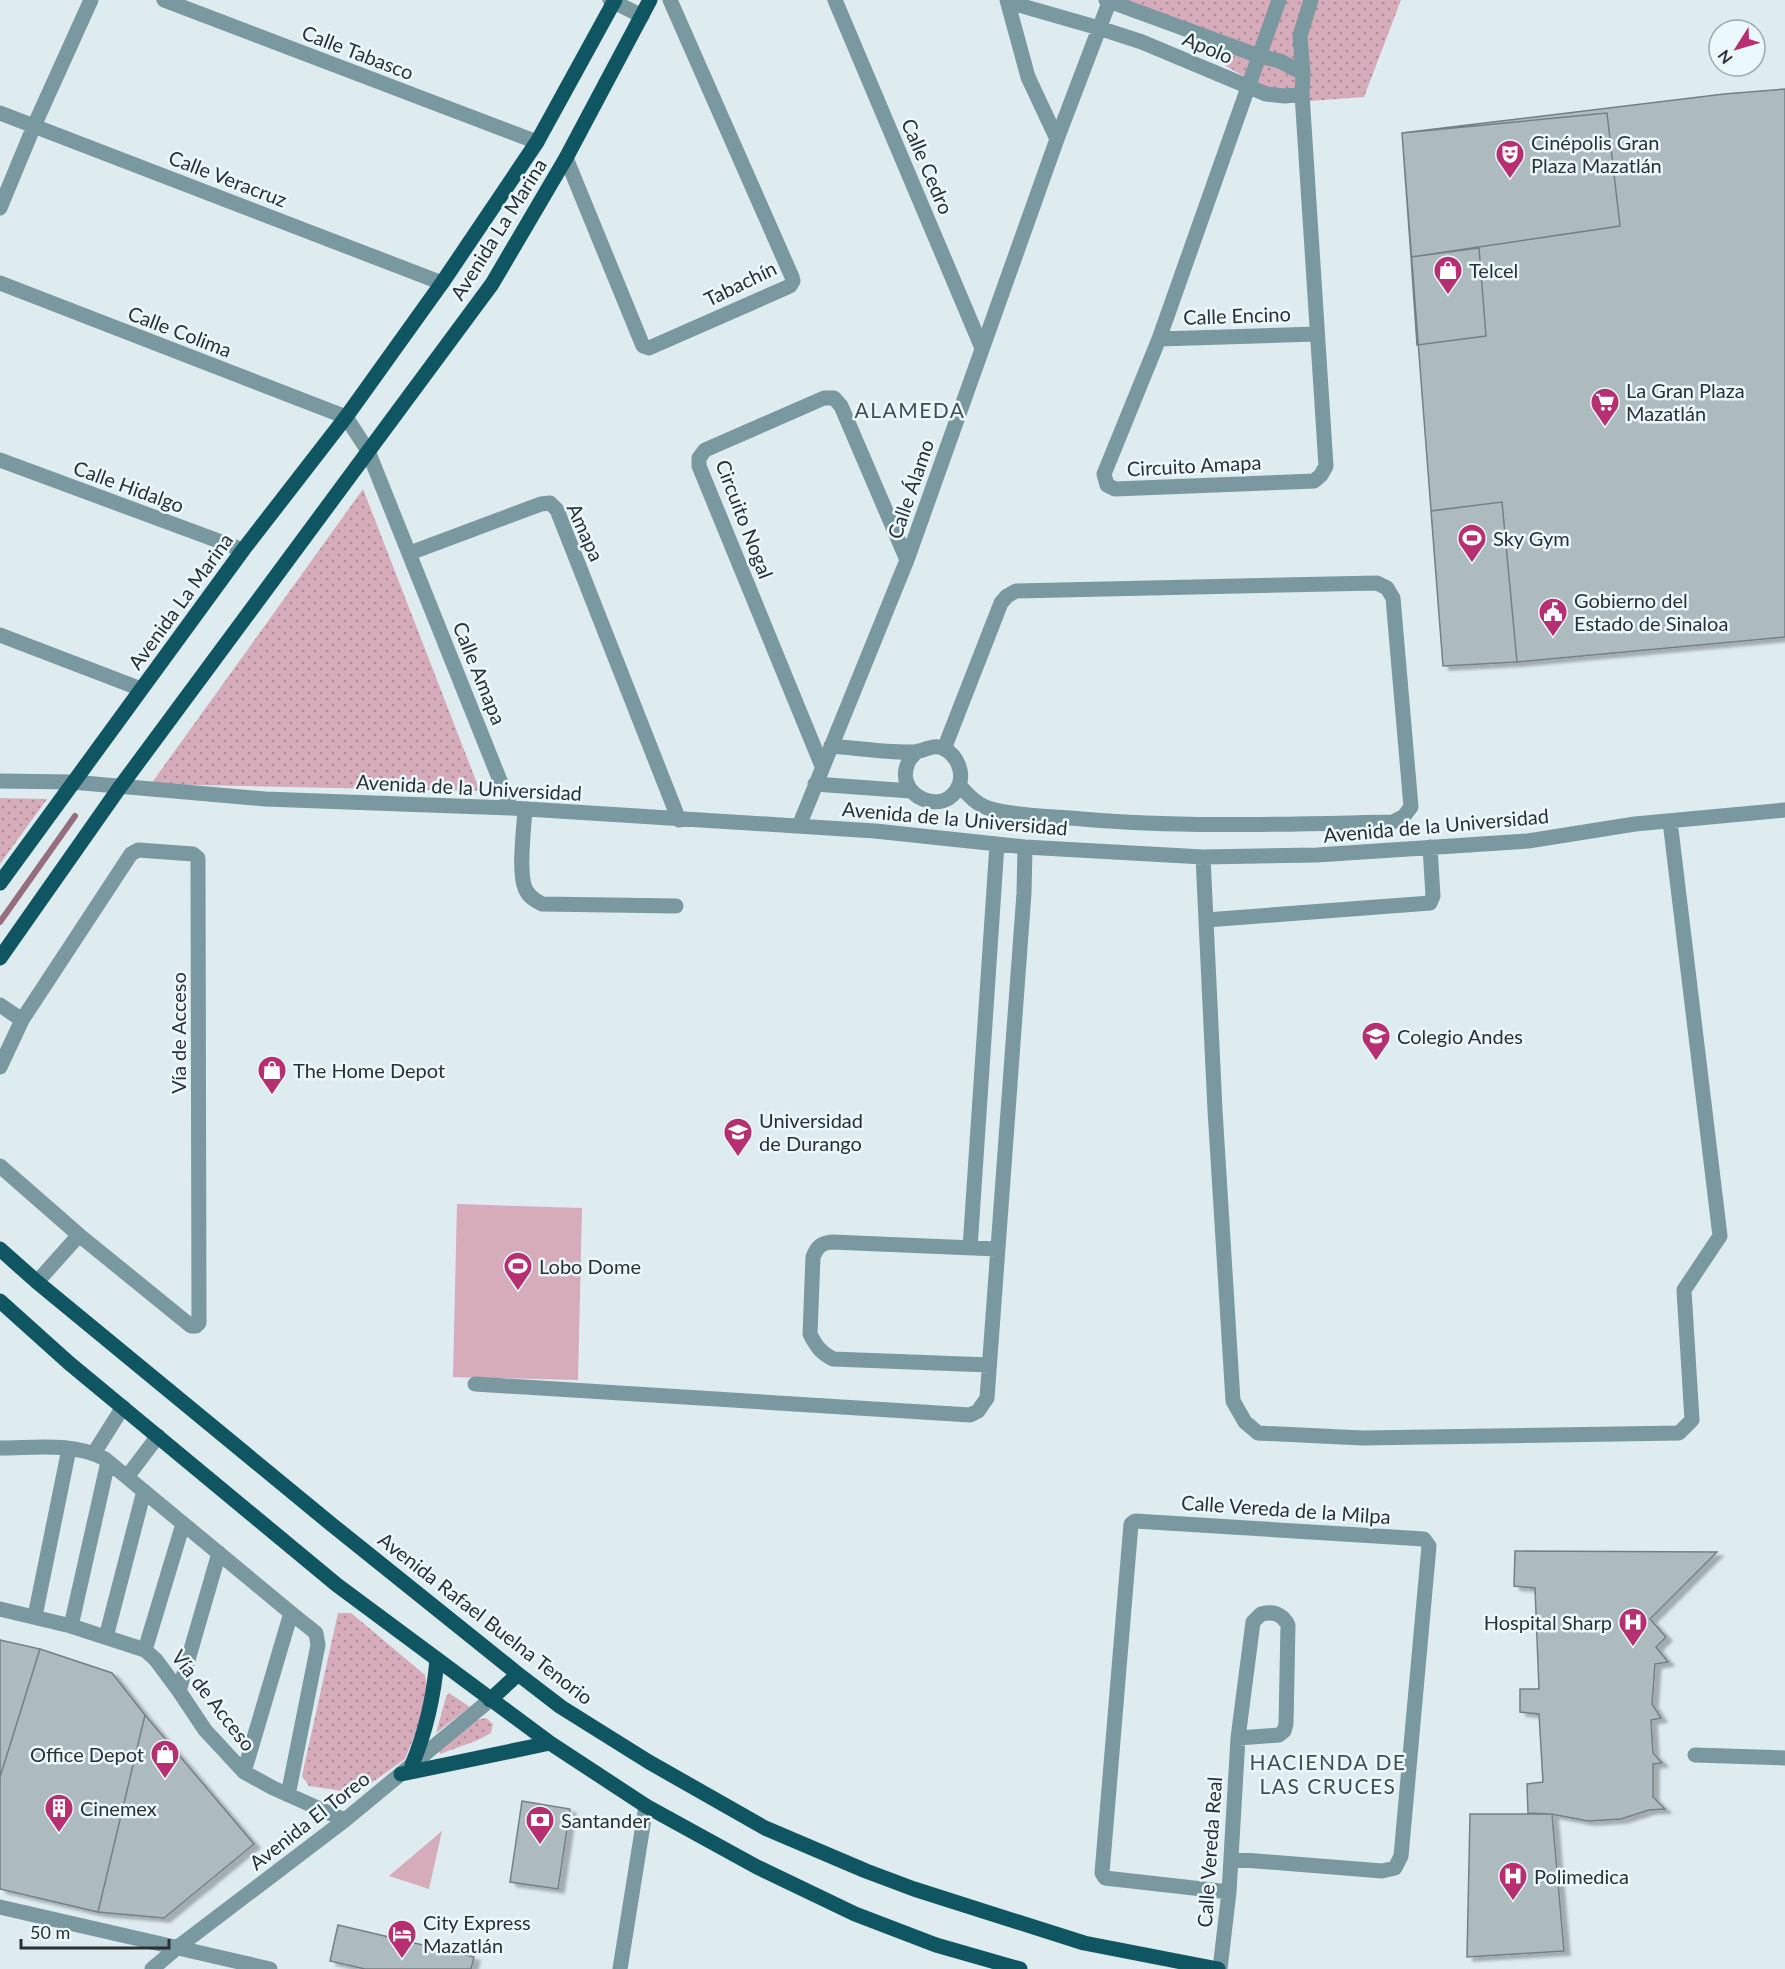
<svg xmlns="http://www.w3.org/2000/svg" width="1785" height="1969" font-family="Lato,sans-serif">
  <defs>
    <pattern id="park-dots" width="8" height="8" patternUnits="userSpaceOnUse" patternTransform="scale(1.5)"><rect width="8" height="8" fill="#d6abba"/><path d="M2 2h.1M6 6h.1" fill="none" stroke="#ae8c98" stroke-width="1.8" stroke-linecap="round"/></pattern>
    <filter id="shadow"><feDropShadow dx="6" dy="4" stdDeviation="1.5" flood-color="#0004"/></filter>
  </defs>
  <rect width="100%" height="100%" fill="#deebef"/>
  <path fill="#d6abba" d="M457 1204 582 1208 578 1380 453 1377Z
    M442 1831 429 1889 389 1876Z"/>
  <path fill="url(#park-dots)" d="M1126 0H1401L1364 97 1309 101 1267 89 1222 64 1199 38Z
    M363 489 480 791 151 784Z
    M0 798 47 799 0 864Z
    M338 1613H351L425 1675 429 1699 405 1759 357 1793 309 1786 302 1776Z
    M449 1693 470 1707 436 1733 446 1697Z
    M486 1718 493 1724 491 1733 478 1740 440 1754 439 1750 476 1720Z"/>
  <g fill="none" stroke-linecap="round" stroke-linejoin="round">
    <path stroke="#976e7e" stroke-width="6" d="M0 922 75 816"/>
  </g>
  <path fill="#aebbbe" stroke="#758083" stroke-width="1.5" filter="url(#shadow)" d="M1785 89V637L1517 662 1443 666 1402 133 1724 94Z
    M1607 113 1620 226 1411 257 1402 133Z
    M1479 248 1486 336 1417 345 1411 257Z
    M1502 502 1517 662 1443 666 1431 511Z
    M1515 1551 1717 1552 1650 1619 1666 1637 1656 1647 1668 1662 1655 1664 1652 1704 1661 1718 1651 1720 1653 1753 1662 1763 1653 1764V1797L1665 1809 1649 1810 1621 1819 1588 1821 1551 1814 1528 1813 1527 1784 1543 1782 1539 1714 1520 1712V1689H1539L1535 1588 1514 1586Z
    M0 1640 40 1649 0 1777Z
    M40 1649 112 1673 145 1715 98 1912 0 1889V1777Z
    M145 1715 254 1844 164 1918 98 1912Z
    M522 1801 570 1809 558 1889 510 1882Z
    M1470 1814H1552L1564 1951 1467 1957Z
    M338 1925 474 1957 471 1969H365L330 1961Z"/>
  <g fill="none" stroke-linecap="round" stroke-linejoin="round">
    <path stroke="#79989f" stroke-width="15" d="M164 0 537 142
      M610 0 642 16
      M835 0 982 348
      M1007 0 1028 77 1057 139
      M1106 0 1259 56 1280 61 1303 73
      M1279 0 1159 339 1104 474 1107 485 1115 489 1314 481 1321 475 1326 466 1302 94 1303 73 1300 36 1311 0
      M1008 2 1099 28 1142 42 1266 94 1285 96 1302 94
      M0 113 442 283
      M566 158 643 346 649 348 790 286 793 281 792 277 670 0
      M0 208 34 126 91 0
      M0 283 346 417 368 451 511 808
      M1159 339 1316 334
      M0 460 243 550
      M410 553 541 504 550 503 557 510 679 820
      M0 635 141 689
      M831 746C857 748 888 753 914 752 925 751 933 743 945 749 957 756 964 772 959 785 946 819 893 796 908 763 909 759 914 755 916 752
      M944 749 1001 603 1007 596 1016 591 1377 583 1387 588 1393 598 1411 807 1404 816 1393 822C1289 824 1186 828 1082 819 1053 816 1020 817 991 809 977 805 969 796 959 785
      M822 766 699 466V458L705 450 824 398H834L841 406 907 560
      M0 781 72 782 265 799 511 808 875 831 1025 847 1203 857 1317 855 1528 841 1635 824 1785 810
      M815 784 911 791
      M525 809C524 828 518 872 525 888 528 896 534 900 542 904L676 906
      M799 826 907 560 1057 139 1110 0
      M1203 857 1215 1110 1233 1401 1245 1422 1258 1433 1362 1438 1679 1433 1692 1420 1684 1290 1720 1236 1670 821
      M1206 920 1430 903 1433 896 1430 847
      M0 1005 22 1020
      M0 1067 22 1020 131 854 138 850 193 854 198 858 199 1323 196 1326H191L79 1235 0 1166
      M970 1248 997 844
      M37 1282 79 1235
      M989 1365 833 1359C821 1353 816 1346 810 1334L813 1257C817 1247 821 1243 832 1242L997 1249
      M475 1384 970 1415 978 1411 987 1398 1024 893 1025 847
      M0 1448C35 1448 74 1442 105 1459L291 1613
      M94 1453 123 1407
      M127 1477 158 1436
      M0 1609 71 1626 145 1650 156 1660 179 1691 205 1730 244 1772 273 1788 345 1820
      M35 1616 69 1449
      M71 1626 108 1462
      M106 1637 144 1491
      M145 1650 183 1524
      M179 1691 219 1553
      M1695 1755 1785 1758
      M244 1772 291 1613 316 1633 318 1645 288 1795
      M1229 1892 1105 1878 1102 1873 1131 1524 1135 1521 1424 1539 1429 1546 1401 1856 1395 1868 1382 1871 1231 1859
      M0 1907 270 1969
      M152 1969 178 1947 345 1820 490 1700
      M620 1969 646 1806
      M1220 1969 1229 1892 1238 1738 1253 1622 1261 1614C1273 1611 1282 1614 1288 1625L1286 1724 1284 1731 1279 1735 1238 1738"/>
    <path stroke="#105562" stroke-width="15" d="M0 883 243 550 346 417 442 283 537 142 615 0
      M0 958 120 787 492 284 566 158 650 0
      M0 1249 37 1282 331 1524 518 1674 561 1707 649 1762 765 1828 866 1871 914 1889 1084 1943 1218 1969
      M0 1301 69 1363 337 1585 550 1743 646 1806 757 1867 855 1914 936 1945 1020 1969
      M490 1700 518 1674
      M412 1765C426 1731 434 1696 437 1659
      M401 1774 550 1743"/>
  </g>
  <defs>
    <g id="theatre-pin" transform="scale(1.5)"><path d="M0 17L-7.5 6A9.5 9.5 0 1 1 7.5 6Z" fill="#b72f70" stroke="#ebf9fc"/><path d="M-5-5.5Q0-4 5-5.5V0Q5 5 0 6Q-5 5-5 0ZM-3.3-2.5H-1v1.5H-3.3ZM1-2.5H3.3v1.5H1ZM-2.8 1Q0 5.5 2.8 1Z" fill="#fff"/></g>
    <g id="shop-pin" transform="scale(1.5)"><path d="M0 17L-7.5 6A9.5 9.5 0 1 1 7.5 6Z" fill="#b72f70" stroke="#ebf9fc"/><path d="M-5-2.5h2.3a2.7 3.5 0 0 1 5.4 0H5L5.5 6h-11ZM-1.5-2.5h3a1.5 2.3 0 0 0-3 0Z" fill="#fff"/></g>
    <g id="supermarket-pin" transform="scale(1.5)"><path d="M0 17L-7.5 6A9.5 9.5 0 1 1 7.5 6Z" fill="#b72f70" stroke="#ebf9fc"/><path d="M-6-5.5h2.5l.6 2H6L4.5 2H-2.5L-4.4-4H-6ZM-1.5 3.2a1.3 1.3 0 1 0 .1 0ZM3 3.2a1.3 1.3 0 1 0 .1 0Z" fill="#fff"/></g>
    <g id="stadium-pin" transform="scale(1.5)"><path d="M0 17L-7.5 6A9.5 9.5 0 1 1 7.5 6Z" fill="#b72f70" stroke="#ebf9fc"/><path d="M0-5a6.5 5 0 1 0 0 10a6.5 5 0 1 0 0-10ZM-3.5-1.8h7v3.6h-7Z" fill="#fff"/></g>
    <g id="civic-pin" transform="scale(1.5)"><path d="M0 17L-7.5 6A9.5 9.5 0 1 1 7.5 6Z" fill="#b72f70" stroke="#ebf9fc"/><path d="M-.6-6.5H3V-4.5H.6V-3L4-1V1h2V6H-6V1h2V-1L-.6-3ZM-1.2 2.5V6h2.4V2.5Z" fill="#fff"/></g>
    <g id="school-pin" transform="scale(1.5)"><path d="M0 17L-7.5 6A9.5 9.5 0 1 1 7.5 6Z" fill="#b72f70" stroke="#ebf9fc"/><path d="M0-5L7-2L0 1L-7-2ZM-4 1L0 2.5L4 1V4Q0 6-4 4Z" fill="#fff"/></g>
    <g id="university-pin" transform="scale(1.5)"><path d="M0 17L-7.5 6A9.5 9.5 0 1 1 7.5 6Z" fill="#b72f70" stroke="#ebf9fc"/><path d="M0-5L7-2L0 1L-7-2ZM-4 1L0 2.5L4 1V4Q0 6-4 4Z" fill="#fff"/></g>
    <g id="hospital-pin" transform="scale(1.5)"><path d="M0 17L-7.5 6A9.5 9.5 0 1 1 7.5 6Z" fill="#b72f70" stroke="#ebf9fc"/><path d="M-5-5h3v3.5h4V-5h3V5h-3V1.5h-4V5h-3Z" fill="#fff"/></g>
    <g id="building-pin" transform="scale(1.5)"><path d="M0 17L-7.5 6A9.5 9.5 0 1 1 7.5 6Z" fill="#b72f70" stroke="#ebf9fc"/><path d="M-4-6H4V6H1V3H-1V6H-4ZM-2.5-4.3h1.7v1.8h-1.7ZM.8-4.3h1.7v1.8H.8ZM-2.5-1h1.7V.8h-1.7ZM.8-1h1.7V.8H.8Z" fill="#fff"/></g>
    <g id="bank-pin" transform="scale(1.5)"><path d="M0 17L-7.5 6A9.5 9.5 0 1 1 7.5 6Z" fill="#b72f70" stroke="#ebf9fc"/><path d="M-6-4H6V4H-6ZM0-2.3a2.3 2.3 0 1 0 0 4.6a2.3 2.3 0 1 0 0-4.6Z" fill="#fff"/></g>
    <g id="hotel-pin" transform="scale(1.5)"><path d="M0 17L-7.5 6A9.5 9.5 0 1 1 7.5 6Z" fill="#b72f70" stroke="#ebf9fc"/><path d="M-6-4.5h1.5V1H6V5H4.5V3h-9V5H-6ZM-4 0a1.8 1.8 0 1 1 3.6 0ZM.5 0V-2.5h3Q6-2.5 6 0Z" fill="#fff"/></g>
  </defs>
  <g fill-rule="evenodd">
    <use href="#theatre-pin" x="1510" y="154"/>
    <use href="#shop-pin" x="1448" y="270"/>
    <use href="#supermarket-pin" x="1605" y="402"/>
    <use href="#stadium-pin" x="1472" y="538"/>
    <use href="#civic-pin" x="1553" y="612"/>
    <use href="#school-pin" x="1376" y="1036"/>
    <use href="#shop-pin" x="272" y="1070"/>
    <use href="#university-pin" x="738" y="1132"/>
    <use href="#stadium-pin" x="518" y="1266"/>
    <use href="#hospital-pin" x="1633" y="1622"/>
    <use href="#shop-pin" x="165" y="1754"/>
    <use href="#building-pin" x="59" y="1808"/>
    <use href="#bank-pin" x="540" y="1820"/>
    <use href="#hospital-pin" x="1513" y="1876"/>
    <use href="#hotel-pin" x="402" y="1934"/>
  </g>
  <g text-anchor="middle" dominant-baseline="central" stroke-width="5" stroke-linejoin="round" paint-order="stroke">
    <g font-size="20" fill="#2b3032" stroke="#ebf9fc">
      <text transform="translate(1208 47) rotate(23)">Apolo</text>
      <text transform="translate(358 52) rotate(21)">Calle Tabasco</text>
      <text transform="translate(928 166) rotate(67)">Calle Cedro</text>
      <text transform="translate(228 178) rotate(21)">Calle Veracruz</text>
      <text transform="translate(498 229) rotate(-58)">Avenida La Marina</text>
      <text transform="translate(740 283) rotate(-26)">Tabachín</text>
      <text transform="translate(1237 315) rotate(-2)">Calle Encino</text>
      <text transform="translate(180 331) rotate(21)">Calle Colima</text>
      <text transform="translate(1194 465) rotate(-3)">Circuito Amapa</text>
      <text transform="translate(129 486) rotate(20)">Calle Hidalgo</text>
      <text transform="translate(910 489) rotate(-71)">Calle Álamo</text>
      <text transform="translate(745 519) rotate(69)">Circuito Nogal</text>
      <text transform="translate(586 532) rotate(66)">Amapa</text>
      <text transform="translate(180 601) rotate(-54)">Avenida La Marina</text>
      <text transform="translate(480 673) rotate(68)">Calle Amapa</text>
      <text transform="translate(469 787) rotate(3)">Avenida de la Universidad</text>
      <text transform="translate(955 818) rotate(5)">Avenida de la Universidad</text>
      <text transform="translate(1436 825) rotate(-5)">Avenida de la Universidad</text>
      <text transform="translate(178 1033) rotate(-90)">Vía de Acceso</text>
      <text transform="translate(1286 1509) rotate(4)">Calle Vereda de la Milpa</text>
      <text transform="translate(486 1618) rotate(38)">Avenida Rafael Buelna Tenorio</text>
      <text transform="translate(214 1700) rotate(52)">Vía de Acceso</text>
      <text transform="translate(309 1820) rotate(-38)">Avenida El Toreo</text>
      <text transform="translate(1209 1852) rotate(-86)">Calle Vereda Real</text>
    </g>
    <g font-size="20" fill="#2b3032" stroke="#ebf9fc" text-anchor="start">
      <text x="1531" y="142">Cinépolis Gran<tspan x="1531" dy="23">Plaza Mazatlán</tspan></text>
      <text x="1469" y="270">Telcel</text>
      <text x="1626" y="390">La Gran Plaza<tspan x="1626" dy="23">Mazatlán</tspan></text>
      <text x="1493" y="538">Sky Gym</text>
      <text x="1574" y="600">Gobierno del<tspan x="1574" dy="23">Estado de Sinaloa</tspan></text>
      <text x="1397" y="1036">Colegio Andes</text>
      <text x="293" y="1070">The Home Depot</text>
      <text x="759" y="1120">Universidad<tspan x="759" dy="23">de Durango</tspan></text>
      <text x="539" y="1266">Lobo Dome</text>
      <text x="1612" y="1622" text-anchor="end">Hospital Sharp</text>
      <text x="144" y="1754" text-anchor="end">Office Depot</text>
      <text x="80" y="1808">Cinemex</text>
      <text x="561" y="1820">Santander</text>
      <text x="1534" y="1876">Polimedica</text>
      <text x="423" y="1922">City Express<tspan x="423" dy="23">Mazatlán</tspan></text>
    </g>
    <g font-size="21" letter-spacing="1.5" fill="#434e51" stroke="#ebf9fc">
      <text x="910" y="409">ALAMEDA</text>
      <text x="1328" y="1761">HACIENDA DE<tspan x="1328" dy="24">LAS CRUCES</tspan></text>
    </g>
  </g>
  <g transform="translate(1737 48) rotate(233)"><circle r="28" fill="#ebf9fc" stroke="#9ea9ab" stroke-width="1.5"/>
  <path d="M0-4.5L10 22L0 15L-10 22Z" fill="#b72f70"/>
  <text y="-9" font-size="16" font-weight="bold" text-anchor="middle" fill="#2b3032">N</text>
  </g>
  <path d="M21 1939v9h148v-9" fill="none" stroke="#2b3032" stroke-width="3"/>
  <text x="30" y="1939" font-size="18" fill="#2b3032" stroke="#ebf9fc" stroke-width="4.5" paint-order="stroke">50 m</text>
</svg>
